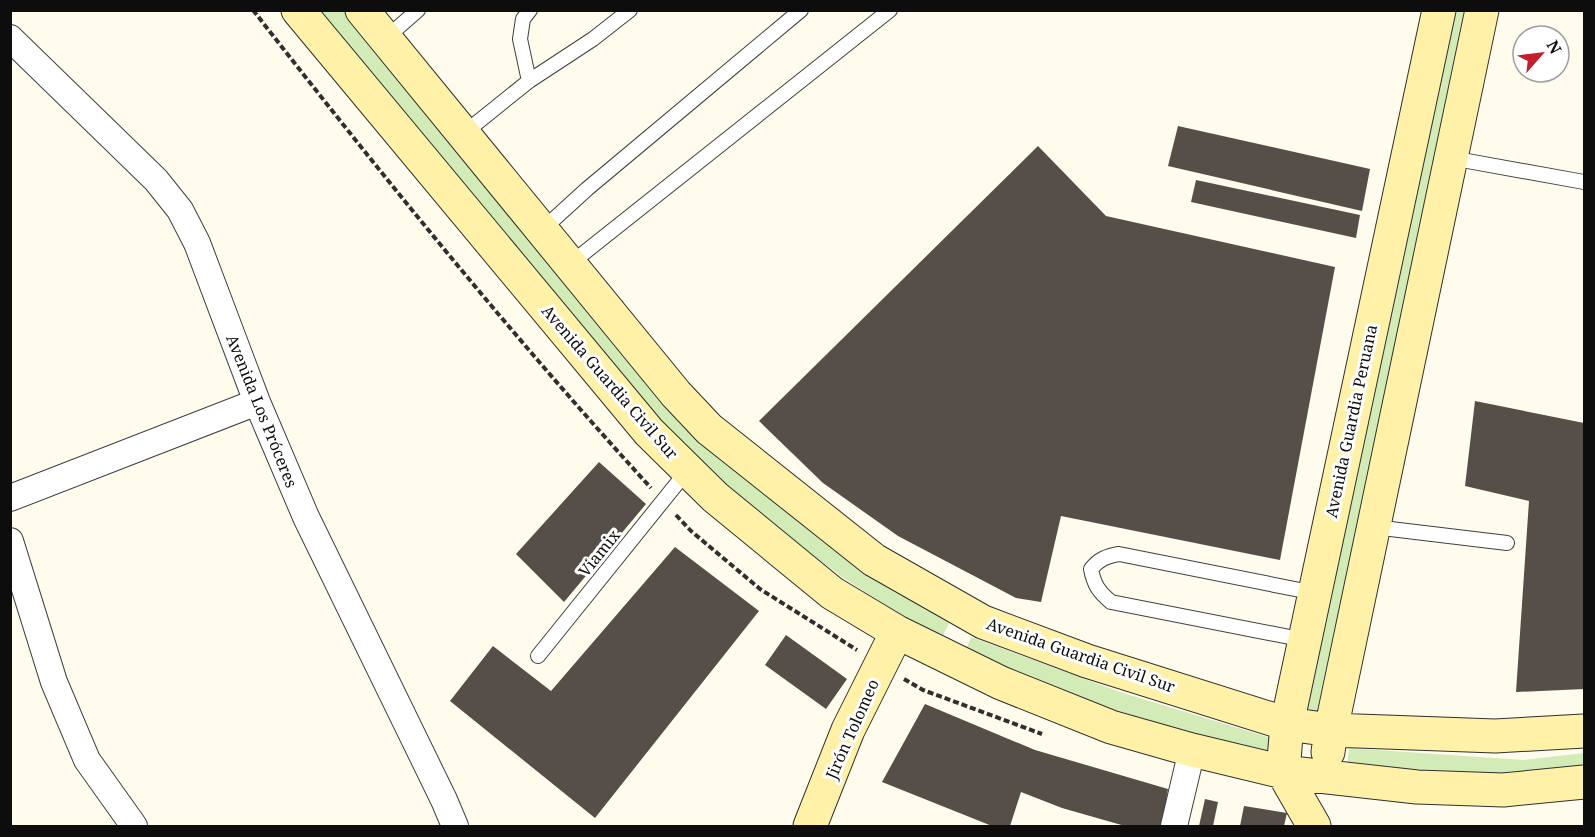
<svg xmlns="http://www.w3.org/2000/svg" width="1595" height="837" font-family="'Noto Serif',serif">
  <rect width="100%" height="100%" fill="#fffbed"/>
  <path fill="#d3ebb6" d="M318 11H346L693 432 950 621 941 640 845 579 756 513 678 441Z
    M1450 11H1467L1319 712 1307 711 1331 577Z
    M971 637 1123 693 1271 738 1268 756 1115 710 965 652Z
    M1349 748 1523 760 1584 753V773L1521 777 1347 765Z"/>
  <path fill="#564e49" d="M1178 126 1370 169 1362 211 1168 166Z
    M1038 146 1106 216 1335 267 1280 560 1061 516 1041 602 1016 598 898 536 823 483 759 421Z
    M1196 180 1360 215 1356 238 1191 202Z
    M1475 401 1584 423V689L1516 692 1529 501 1465 486Z
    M599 462 646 504 564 602 516 554Z
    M675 547 759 611 595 818 450 701 493 646 551 691Z
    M786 635 847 679 826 709 765 665Z
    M925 704 1035 750 1168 789 1162 826H1125L1062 808 1021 792 1010 826H992L882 782Z
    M1205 799 1218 802 1213 826H1199Z
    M1244 806 1287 813 1284 826H1240Z"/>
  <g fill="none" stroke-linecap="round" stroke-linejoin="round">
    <g stroke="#404040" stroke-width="16">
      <path id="lane" d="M386 38 418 10
        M529 81 520 39 523 19 530 10
        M463 134 529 81 593 39 630 10
        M1451 158 1584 182
        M542 230 587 189 801 10
        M570 264 890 10
        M1374 527 1507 543
        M1305 640 1111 602C1099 592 1094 585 1091 569 1099 559 1107 556 1119 554L1315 593
        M538 656 687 471"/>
    </g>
    <g stroke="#404040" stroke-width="28">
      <path id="street" d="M10 38 156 180 180 210 197 243 257 402 306 517 444 800 455 826
        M10 498 257 402
        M10 541 54 682 87 760 134 826
        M1174 826 1192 750"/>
    </g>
    <g stroke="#2f2f2f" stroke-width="35">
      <path id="secondary" d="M298 10 649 432 715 497 832 593 897 632 1001 683 1111 727 1192 750 1283 772 1417 787 1503 790 1584 782
        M362 10 676 394 709 429 874 560 983 622 1087 661 1287 724 1331 730 1495 736 1584 731
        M1328 752 1331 730 1482 10
        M810 826 848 730 897 632
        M1314 826 1283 772 1287 724 1439 10"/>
    </g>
    <path stroke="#2f2f2f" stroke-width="4" stroke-dasharray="6 3" stroke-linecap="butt" d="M253 10C380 173 511 335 651 488
      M676 515 691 531 760 589 857 650
      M904 679 923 690 1042 734"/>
    <use href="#lane" stroke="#fff" stroke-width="14"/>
    <use href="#street" stroke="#fff" stroke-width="26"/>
    <use href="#secondary" stroke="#fff2a8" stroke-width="33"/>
  </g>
  <g text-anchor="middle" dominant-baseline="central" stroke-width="6" stroke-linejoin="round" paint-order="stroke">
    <g font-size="16" fill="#0d0d0d" stroke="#fff">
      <text transform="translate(610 382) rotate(49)">Avenida Guardia Civil Sur</text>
      <text transform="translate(262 411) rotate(68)">Avenida Los Próceres</text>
      <text transform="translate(1351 421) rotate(-78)">Avenida Guardia Peruana</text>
      <text transform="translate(599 553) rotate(-51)">Viamix</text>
      <text transform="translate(1081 655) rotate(19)">Avenida Guardia Civil Sur</text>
      <text transform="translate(852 729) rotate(-66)">Jirón Tolomeo</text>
    </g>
  </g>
  <rect width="1595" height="837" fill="none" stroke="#0d0d0d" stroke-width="24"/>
  <g transform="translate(1541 54) rotate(62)"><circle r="28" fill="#ffffff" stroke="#9e9e9e" stroke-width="1.5"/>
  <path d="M0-4.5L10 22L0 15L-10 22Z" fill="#c2202f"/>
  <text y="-9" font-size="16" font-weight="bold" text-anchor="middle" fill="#0d0d0d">N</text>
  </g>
</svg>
